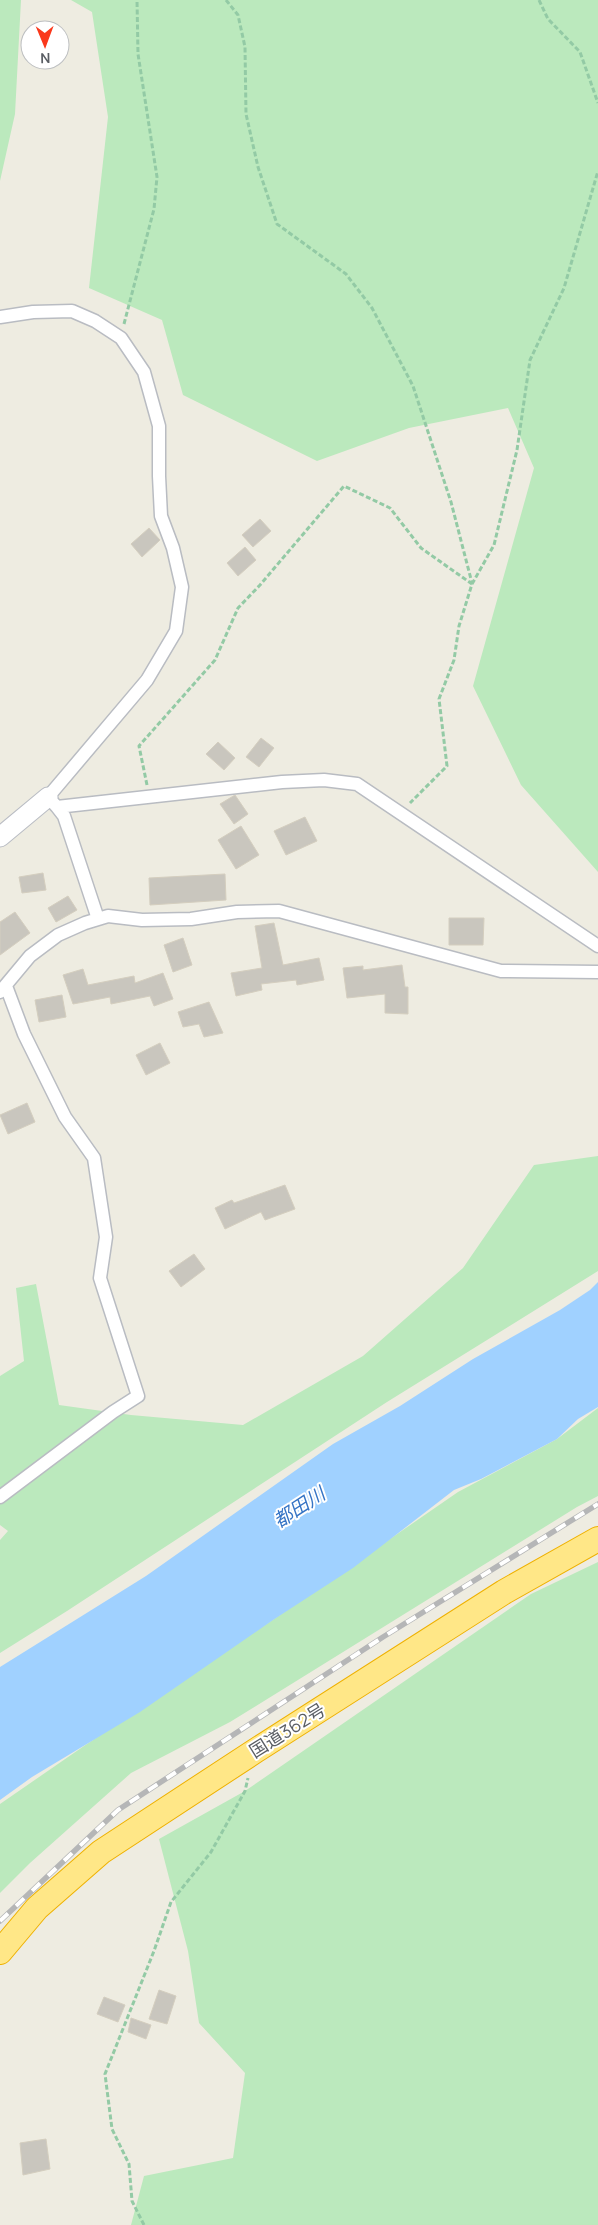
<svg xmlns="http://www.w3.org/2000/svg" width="598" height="2225" font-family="Manrope,'Noto Sans JP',sans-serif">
  <rect width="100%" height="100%" fill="#eeece1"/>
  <path fill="#bbe9bd" d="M0 0H21L15 114 0 181Z
    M71 0H598V872L521 785 473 686 534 468 508 408 409 428 317 461 183 395 162 320 89 288 108 117 92 12Z
    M598 1156V1271L387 1402 67 1611 0 1653V1540L8 1531 0 1525V1376L24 1361 16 1288 36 1284 59 1405 131 1415 243 1425 363 1356 463 1268 534 1165Z
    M598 1408V1496L577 1507 230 1722 131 1773 30 1863 0 1893V1804L84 1746 277 1617 458 1492 557 1439Z
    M598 1562V2225H131L144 2176 233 2158 245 2073 199 2023 188 1951 159 1839 245 1791 531 1594Z"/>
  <path fill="#a0d1ff" d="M598 1282V1407L578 1419 557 1439 481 1479 454 1490 353 1568 273 1620 140 1712 32 1777 0 1800V1667L146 1576 333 1444 400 1406 473 1359 560 1310 590 1290Z"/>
  <path fill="#c9c6be" stroke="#d4cebf" d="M260 519 271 531 253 547 242 535Z
    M149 528 160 540 142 557 131 544Z
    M245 547 256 560 238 576 227 563Z
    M261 738 274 748 259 767 246 757Z
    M218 742 235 758 224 770 206 754Z
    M235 795 248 814 234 824 220 804Z
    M305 817 317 841 286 855 274 831Z
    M241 826 259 855 236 869 218 840Z
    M43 873 46 890 22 893 19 877Z
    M225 874 226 900 150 905 149 878Z
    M68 896 77 910 56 922 48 908Z
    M15 912 30 933 0 955V922Z
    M449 918H484L483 945H449Z
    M274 923 283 965 319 958 324 980 297 985 296 980 261 984 262 990 236 996 231 973 262 968 255 926Z
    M183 938 192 965 173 972 164 945Z
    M402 965 405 987H408V1014L385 1013V994L347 998 343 968 363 966V970Z
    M83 969 88 985 134 976 135 983 163 973 173 999 154 1006 150 996 111 1004 110 997 73 1004 63 975Z
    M62 995 66 1017 39 1022 35 1000Z
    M209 1002 223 1033 204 1037 199 1024 183 1027 178 1012Z
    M160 1043 170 1063 146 1075 136 1055Z
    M27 1103 35 1122 8 1134 0 1115Z
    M285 1185 295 1209 265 1220 261 1212 225 1229 215 1208 232 1200 234 1203Z
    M194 1254 205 1269 181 1287 169 1271Z
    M159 1990 176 1996 167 2024 149 2019Z
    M104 1997 125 2005 118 2022 97 2014Z
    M131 2018 151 2025 146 2039 128 2032Z
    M46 2139 50 2169 23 2175 20 2143Z"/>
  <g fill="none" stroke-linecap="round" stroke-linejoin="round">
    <g stroke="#b9bcc2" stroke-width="15">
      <path id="street" d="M0 317 33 312 72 311 95 321 121 338 144 372 159 426V476L161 516 173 548 182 587 176 631 147 680 48 797 57 807 282 782 324 780 357 784 598 946
        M57 807 64 816 98 919
        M0 992 30 956 58 935 85 923 108 916 142 920 191 919 237 912 279 911 501 971 598 972
        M0 1497 113 1412 138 1396 100 1278 106 1237 94 1158 65 1117 24 1034 6 986"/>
    </g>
    <g stroke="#babdc4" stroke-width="21">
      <path id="secondary" d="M0 837 48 797"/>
    </g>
    <g stroke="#efb100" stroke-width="26">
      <path id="highway" d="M0 1952 37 1908 101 1852 255 1751 504 1592 598 1539"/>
    </g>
    <path stroke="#93caa5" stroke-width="3" stroke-dasharray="5 2.5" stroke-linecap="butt" d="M226 0 238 15 245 47 246 114 258 167 277 224 346 274 372 308 413 386 451 502 472 583
      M539 0 548 19 580 52 598 103
      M124 324 154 209 157 177 138 54 137 0
      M472 584 494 545 517 450 530 360 564 288 598 171
      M147 785 139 746 215 660 238 608 260 585 344 486 390 508 421 548 472 584 459 626 454 660 439 699 447 766 410 803
      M144 2225 132 2201 129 2164 112 2129 105 2074 154 1951 171 1902 211 1852 245 1791 248 1778"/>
    <use href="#street" stroke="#fff" stroke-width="12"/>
    <use href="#secondary" stroke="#fff" stroke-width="19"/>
    <use href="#highway" stroke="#ffe787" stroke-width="24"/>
    <g stroke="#b5b6b7" stroke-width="5.5">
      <path id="rail" d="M0 1921 118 1810 383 1637 598 1504"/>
    </g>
    <use href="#rail" stroke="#fff" stroke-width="4" stroke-dasharray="11" stroke-linecap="butt"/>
  </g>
  <g text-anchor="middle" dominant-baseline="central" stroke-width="4" stroke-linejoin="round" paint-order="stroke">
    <g font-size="18" fill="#5a5e64" stroke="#fff">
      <text transform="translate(287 1730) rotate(-32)">国道362号</text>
    </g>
    <g font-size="19" font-style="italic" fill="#3574c5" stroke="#fff">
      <text transform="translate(299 1507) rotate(-33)">都田川</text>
    </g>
  </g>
  <g transform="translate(45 45) rotate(179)"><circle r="24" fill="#ffffff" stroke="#bdbfc1"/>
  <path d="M0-4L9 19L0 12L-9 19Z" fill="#fa381b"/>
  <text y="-8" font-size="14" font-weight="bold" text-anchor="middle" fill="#5a5e64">N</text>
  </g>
</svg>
